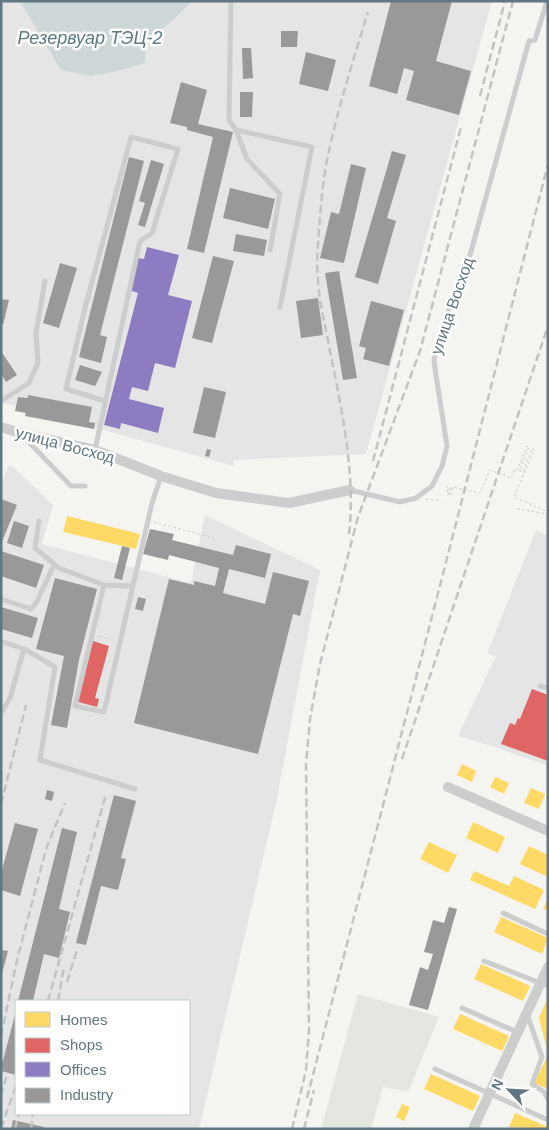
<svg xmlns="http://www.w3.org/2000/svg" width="549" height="1130" font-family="Arial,sans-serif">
  <rect width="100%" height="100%" fill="#f4f4f1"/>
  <path fill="#e4e5e4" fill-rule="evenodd" d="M1 1H492L366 454 234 460V466L1 402Z
    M10 464 53 505 42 544 191 583 205 515 320 570 276 803 199 1129H1V483ZM16 1001H189V1114H16Z
    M536 530 548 536V766L501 749 458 736 496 656 487 654Z"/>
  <path fill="#e4e7df" d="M358 994 439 1017 408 1092 383 1087 371 1129H321Z"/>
  <path fill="#cdd7d8" d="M20 1H192L171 22 146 41 145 63 117 71 91 76 61 70Z"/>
  <path fill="#ffd966" d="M67 516 140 534 136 549 63 532Z
    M462 764 476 771 472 782 457 775Z
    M495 777 509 783 504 794 490 787Z
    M531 788 545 794 539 809 524 803Z
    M473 822 505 837 498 853 466 838Z
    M429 842 457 855 448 873 420 859Z
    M529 846 548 855V877L520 864Z
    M474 871 509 886 514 876 544 890 535 909 470 880Z
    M548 898V911L543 909Z
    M501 917 548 938 542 954 494 932Z
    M481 964 530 986 523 1001 474 979Z
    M548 997V1049L547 1050 539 1018Z
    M460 1014 509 1036 502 1051 453 1029Z
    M548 1055V1089L534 1083Z
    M431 1074 480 1096 473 1111 424 1089Z
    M402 1104 410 1107 404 1121 396 1117Z
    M515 1113 548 1127V1129L509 1127Z"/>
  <path fill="#e06666" d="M93 641 109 646 95 698 99 699 97 707 78 702Z
    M532 689 548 695V761L501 744 510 723 515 725 518 718 520 719Z"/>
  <path fill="#8e7cc3" d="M147 247 179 255 168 295 192 301 175 368 155 363 148 391 132 387 129 399 164 408 158 433 121 423 120 429 104 425 138 293 129 290 138 258 144 259Z"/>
  <path fill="#999" d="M391 1H452L436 61 471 71 459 115 406 100 414 71 404 68 397 94 369 86Z
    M281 31H298L297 47H281Z
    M242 48H251L253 78 243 79Z
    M306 52 336 60 328 91 299 84Z
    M181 82 207 90 198 124 233 132 204 253 187 249 213 137 187 130V127L170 123Z
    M240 92H253L252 117H240Z
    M392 151 406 155 387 218 396 221 378 284 355 277Z
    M129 157 144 161 100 335 107 337 101 363 79 357Z
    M151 160 164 164 145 227 138 225 145 203 139 201Z
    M351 164 366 168 344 263 320 258 331 212 339 214Z
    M230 188 275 199 268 229 223 218Z
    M236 234 267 240 264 256 233 251Z
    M213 256 234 261 212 343 192 338Z
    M60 263 77 268 59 328 43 323Z
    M339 271 357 378 343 380 325 273Z
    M318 298 323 335 301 338 296 301Z
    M1 299 9 300 3 325 1 324Z
    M371 301 404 310 389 366 363 359 366 348 359 346Z
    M1 351 17 375 6 382 1 374Z
    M80 365 102 372 95 386 75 380Z
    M204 387 226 392 215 438 193 433Z
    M28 395 92 407 89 422 95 423 94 429 25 416 26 413 15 411 18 397 28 398Z
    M207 449 211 450 209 457 205 456Z
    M1 499 17 505 1 544Z
    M14 521 29 526 22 548 7 543Z
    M150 529 174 534 172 540 233 555 236 545 271 554 265 578 229 569 223 593 265 604 273 572 309 581 300 616 293 614 258 754 134 723 169 579 194 585V581L215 586 219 568 169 555 168 560 143 554Z
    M122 546 130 548 122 580 114 578Z
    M1 551 44 565 36 588 1 576Z
    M55 578 97 589 79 660 67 728 51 725 64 656 36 649Z
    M138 597 146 599 143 611 135 609Z
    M1 607 38 618 32 638 1 629Z
    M47 790 54 792 52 801 45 799Z
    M114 795 136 801 121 858 126 859 118 890 101 886 86 945 76 943Z
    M15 823 38 829 20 896 1 890V873Z
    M62 828 77 832 59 909 70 912 59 958 44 954 33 1001H18Z
    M449 907 457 909 428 1010 409 1005 420 967 428 970 433 954 424 952 433 920 444 923Z
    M1 950 8 951 2 974 1 973Z
    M16 1011V1075L1 1071V1068Z
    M13 1120 44 1127 43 1129H11Z"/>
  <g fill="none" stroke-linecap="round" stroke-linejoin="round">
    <path stroke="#cacbcb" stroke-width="1" stroke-dasharray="2.5 2.5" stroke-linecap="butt" d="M446 486 448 487 447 494 448 495 450 487H451L449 495H451L453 487 480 493 490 470 511 478 515 469 517 470 527 446 529 447 519 471 523 472 532 448 534 450 514 497 548 512
      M426 499 442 501
      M517 509 548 514
      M154 522 214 538
      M98 636 113 640"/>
    <path stroke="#cccece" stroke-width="5" d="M231 1 229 120 236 130 312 147 280 307
      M236 130 247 159 280 194 270 250
      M1 401 29 383 38 363 36 333 45 281
      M21 434 71 486H85
      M95 450 140 241 152 233 178 149 131 137 85 308 66 389 105 401
      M350 490 400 502 416 498 432 486 442 466 447 446 434 362 436 348 455 292 470 255 529 41 535 40 547 1
      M39 521 35 548 59 568 104 585 133 586
      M104 585 75 706 104 712 152 503 161 476
      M1 599 31 609 36 603 54 565
      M1 641 26 650 55 667 40 760 135 789
      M540 686 548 688
      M1 713 10 698 24 649
      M503 913 548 934
      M484 961 548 986
      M462 1008 517 1032
      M527 1014 542 1057 532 1084 544 1092 548 1099
      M435 1069 548 1120"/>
    <path stroke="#cccece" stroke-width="10" d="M1 427 20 433 95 450 161 476 216 493 289 503 350 490
      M448 787 548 831
      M473 1129 548 967"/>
    <path stroke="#c2c4c4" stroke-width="2.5" stroke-dasharray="8 4" stroke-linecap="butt" d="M480 96 505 1
      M373 461 461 127
      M349 534C356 473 341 406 329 346 325 324 319 302 318 279 316 263 318 246 319 230 321 204 323 176 329 151 339 104 354 58 368 12
      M402 759 548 326
      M1 804 26 705
      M67 982 78 947
      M48 1001 106 794
      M58 1001 64 967
      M1 1036 17 960 47 846 65 803
      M1 1096 7 1074
      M307 1098 443 574 548 164
      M1 1128 16 1086
      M15 1129 19 1114
      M31 1129 33 1114
      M292 1129 306 1070 309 1030 306 764 310 719 320 664 358 517 420 351 513 1
      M304 1129 314 1090"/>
  </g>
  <g text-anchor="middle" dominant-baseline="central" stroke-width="5" stroke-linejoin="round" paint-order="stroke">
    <g font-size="16" fill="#617784" stroke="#fff">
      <text transform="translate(452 306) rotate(-71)">улица Восход</text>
      <text transform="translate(65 445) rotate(15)">улица Восход</text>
    </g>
    <g font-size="18" font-style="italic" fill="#5c7b82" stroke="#fff">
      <text x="90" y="38">Резервуар ТЭЦ-2</text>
    </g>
  </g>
  <rect width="549" height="1130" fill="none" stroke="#617784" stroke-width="5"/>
  <rect x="15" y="1000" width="175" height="115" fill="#ffffff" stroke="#c0c9ce"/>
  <rect x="25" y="1012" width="25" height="15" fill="#ffd966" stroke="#c0c9ce"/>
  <text x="60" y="1025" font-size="15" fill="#617784">Homes</text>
  <rect x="25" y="1038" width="25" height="15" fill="#e06666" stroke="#c0c9ce"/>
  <text x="60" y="1050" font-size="15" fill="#617784">Shops</text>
  <rect x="25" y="1062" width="25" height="15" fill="#8e7cc3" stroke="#c0c9ce"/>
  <text x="60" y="1075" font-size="15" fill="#617784">Offices</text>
  <rect x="25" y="1088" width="25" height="15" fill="#999999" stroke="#c0c9ce"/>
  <text x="60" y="1100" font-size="15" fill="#617784">Industry</text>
  <g transform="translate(509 1090) rotate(295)" stroke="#ffffff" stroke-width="4" paint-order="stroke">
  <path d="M0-4L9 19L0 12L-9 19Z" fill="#617784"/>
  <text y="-8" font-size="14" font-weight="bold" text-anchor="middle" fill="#617784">N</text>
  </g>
</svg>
